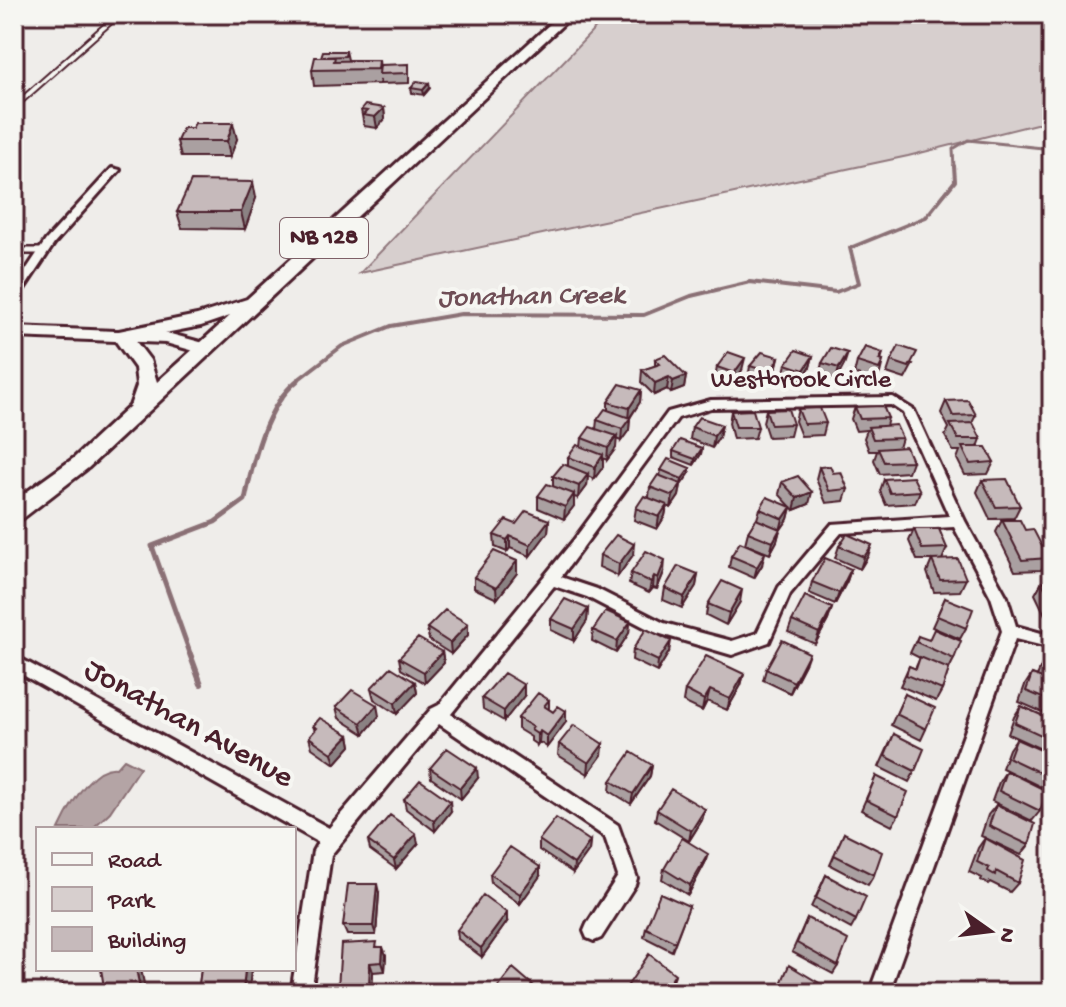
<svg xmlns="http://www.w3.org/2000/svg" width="1066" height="1007" font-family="'Gochi Hand',sans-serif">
  <rect width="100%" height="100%" fill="#efedea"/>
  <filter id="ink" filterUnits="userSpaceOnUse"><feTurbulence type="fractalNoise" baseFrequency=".0125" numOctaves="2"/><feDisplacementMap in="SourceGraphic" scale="16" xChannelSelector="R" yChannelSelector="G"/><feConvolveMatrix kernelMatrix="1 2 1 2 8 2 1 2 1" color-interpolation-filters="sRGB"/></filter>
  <g filter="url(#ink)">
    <path fill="#d7cfce" stroke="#90777c" stroke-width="2" d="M609 14H1052V120L908 156 360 273Z"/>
    <path fill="#b4a4a5" stroke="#8a6f74" stroke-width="2" d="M124 759 140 767 110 812 92 829H59C68 810 91 765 116 768Z"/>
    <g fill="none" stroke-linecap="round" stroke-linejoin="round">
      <path stroke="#8a6f74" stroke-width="3" d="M954 168 953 149 968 140 1052 149"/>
      <path stroke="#8a6f74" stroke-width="4" d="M295 382 342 346 391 326 461 314 644 315 691 296 750 282 836 292 859 283 850 248 926 217 955 181 954 166"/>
      <path stroke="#8a6f74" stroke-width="5" d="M191 656 152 546 215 522 245 500C253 461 265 406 298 380"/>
      <path stroke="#8a6f74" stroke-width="6" d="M190 654 201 684"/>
      <g stroke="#4a1f2b" stroke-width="8">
        <path id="lane-far1" d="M14 107 119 14"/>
      </g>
      <g stroke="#4a1f2b" stroke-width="10">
        <path id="lane" d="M14 251H44"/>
      </g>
      <g stroke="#4a1f2b" stroke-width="6">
        <path id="street" d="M112 168 120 170 54 244 18 298 14 299V288L46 240Z
          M893 397 914 410 965 521 1007 597 1016 626 1052 636V648L1015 639 889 993H869L1002 631 991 597 954 527 841 533 790 594 769 642 732 655 654 632 587 597 554 586 451 714 618 825 637 878 635 885 601 938 594 941 587 938 584 931 587 924 618 876 605 837 439 724 331 855 311 993H291L313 851 318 842 14 670V655L329 828 431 709 439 705 573 541 668 412 711 400ZM891 405 903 413 949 516 832 524 779 587 757 633 732 641 664 623 597 589 561 577 678 418 711 408Z"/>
      </g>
      <g stroke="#4a1f2b" stroke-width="6">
        <path id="secondary" d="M14 327 167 333 211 345 214 349 205 354 166 343 14 337Z"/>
      </g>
      <g stroke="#4a1f2b" stroke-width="6">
        <path id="primary" d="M561 14H574L88 468 22 519 14 521V501L74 458 130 406 137 386 135 368 112 336 114 332 197 315 247 299ZM230 316 157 382 150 360 134 339 201 326Z"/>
      </g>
      <use href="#lane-far1" stroke="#f6f6f2" stroke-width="4"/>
      <use href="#lane" stroke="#f6f6f2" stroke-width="5"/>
      <use href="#street" fill="#f6f6f2" fill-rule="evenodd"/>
      <use href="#secondary" fill="#f6f6f2" fill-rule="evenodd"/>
      <use href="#primary" fill="#f6f6f2" fill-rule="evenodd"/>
    </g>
    <path fill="#aaa0a1" stroke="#4a1f2b" stroke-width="2" d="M346 51 348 60H379L380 69 409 64V83L380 84V80L379 84 314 86 312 70 321 57Z
      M411 88H430L424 95 412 93Z
      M384 108 385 119 377 128 364 126 361 110Z
      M192 128 237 139 230 157H181L177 141Z
      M256 198 245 229 182 228 177 212Z
      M883 353 881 360 883 361 880 373 875 381 854 374 857 362Z
      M813 356 810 367 801 382 783 376 786 364Z
      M779 357 776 369 767 384 748 378 750 366Z
      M655 359 686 376 684 388 671 393 667 389 654 395 641 382 642 370 655 366Z
      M891 361 913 364 905 379 887 373Z
      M822 363 844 365 836 380 819 375Z
      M717 367 742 370 732 385 715 379Z
      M641 390 640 402 630 418 629 430 621 441 616 439V448L607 460 603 458V467L594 479 588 476 587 486 578 498 574 497V506L564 519 538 508V496L553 486V476L568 466V457L581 447 582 438 596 429 597 420 608 410V402Z
      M946 401 976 415 972 423 981 439 978 447 994 462 988 474 965 475 957 459 960 451H953L945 436 949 428 941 413Z
      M855 407 888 418 886 426 902 438 899 448 912 461 908 472 880 474 874 460 877 451H869L864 438 867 430 856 431 851 419Z
      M798 409 826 423 823 435 801 436 795 421Z
      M766 410 793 424 790 436 768 437 763 422Z
      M731 411 758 427 755 438 733 439 729 423Z
      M722 425 719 437 712 448 690 439 692 427Z
      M702 448 701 454 694 465 673 457V451Z
      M819 467 833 473 848 489 844 501 826 503 816 479Z
      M690 468 689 474 681 485 679 496 671 508 667 506 665 516 657 529 634 520 636 508 649 497 650 487 660 476 661 470Z
      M884 479 920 491 915 503 886 505 880 491Z
      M982 480 1020 506 1014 518 990 519 977 492Z
      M782 482 809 504 794 510 791 507 788 519 780 530 777 541 770 554 745 544 748 532 757 519 760 509 791 507 779 494Z
      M549 520 548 532 530 556 510 548 507 552 495 547 494 535 516 524Z
      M1002 520 1025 530 1048 558 1041 570 1015 571 996 532Z
      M914 529 947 548 942 560H917L909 541Z
      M839 546 868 556 860 569 835 558Z
      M600 555H633L618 576 599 567Z
      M731 556 762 565 754 578 729 567Z
      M932 560 966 579 960 591 934 592 927 572Z
      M517 561V573L497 599 474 588V577Z
      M851 569 847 581 835 604 809 593 812 582Z
      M664 572 657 589 653 588 649 593 629 584 631 573Z
      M698 574 696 586 682 608 663 600 665 588Z
      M1042 582H1052V614L1045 615 1035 594Z
      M945 598 966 628 960 639 932 627Z
      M740 602 726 625 706 615 708 604Z
      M832 608 828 620 815 644 788 632 792 621Z
      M588 609 587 621 574 641 551 630V619Z
      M630 622 629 633 616 653 592 641 593 630Z
      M468 624V635L451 654 429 640 427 628Z
      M918 636 954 659 949 669 942 690 936 701 900 686 909 666 915 669 920 658 910 653Z
      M633 649 669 652 657 672 632 660Z
      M1050 651 1052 652V712L1049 715 1019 702 1025 685 1032 674 1037 676 1043 662Z
      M442 652 444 663 425 683 401 669 399 658Z
      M805 664 790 693 763 680 766 669Z
      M744 674 741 685 727 710 707 701 702 711 683 702 685 690Z
      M415 682 417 693 397 714 374 699 371 688Z
      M905 694 926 729 921 740 891 725Z
      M524 696 504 721 483 709 482 698Z
      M549 700V709L566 722 547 747 539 742 537 745 531 741V737L518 729V718Z
      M1021 706 1052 720V754L1008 734 1014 717Z
      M336 707 379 716 364 734 339 718Z
      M313 726 349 735 351 746 335 764 312 748 309 737 315 731Z
      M894 734 915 771 909 782 879 767Z
      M1016 739 1049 777 1041 787 1002 768 1009 749Z
      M559 744H603L602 755 588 774 558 755Z
      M652 765 650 776 631 804 610 791 611 781Z
      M430 768 478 778 461 799 431 778Z
      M1006 771 1040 811 1032 821 992 801 999 782Z
      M876 776 898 816 892 826 861 810Z
      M404 799 451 811 435 831 406 809Z
      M996 805 1029 845 1021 855 981 836 988 815Z
      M705 809 702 820 689 841 655 820 657 810Z
      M844 833 874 875 868 885 830 865Z
      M985 838 1018 883 1010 892 990 882 988 884 981 880 982 878 969 872 978 848Z
      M539 840 590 841 589 851 573 873 539 850Z
      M368 841 418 844 396 869 370 850Z
      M705 863 688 895 662 879 664 869Z
      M490 874 540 876 520 904 491 883Z
      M826 875 856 920 851 929 811 907Z
      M379 893 376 935H347L343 926Z
      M689 906 672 951 644 937 646 928Z
      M807 918 838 966 833 974 792 952Z
      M507 922 482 957 458 939 457 930Z
      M378 947 386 955 385 971 373 972 372 993H340L338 988Z
      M201 969H251L249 993H198Z"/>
    <path fill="#8b8283" stroke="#4a1f2b" stroke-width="2" d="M429 83 430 88 424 95 423 90Z
      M384 108 385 119 377 128 375 117Z
      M233 123 237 139 230 157 227 141Z
      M253 182 256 198 245 229 241 212Z
      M848 353 844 365 836 380 839 368Z
      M813 356 810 367 801 382 804 370Z
      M779 357 776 369 767 384 770 372Z
      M745 358 742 370 732 385 734 373Z
      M686 376 684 388 671 393 673 381Z
      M669 377 667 389 654 395 655 383Z
      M641 390 640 402 628 420 629 408Z
      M630 418 629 430 621 441 622 429Z
      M722 425 719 437 712 448 714 436Z
      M617 436 616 448 607 460 608 448Z
      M702 448 701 454 694 465 695 459Z
      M603 455V467L594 479 595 467Z
      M690 468 689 474 681 485 682 479Z
      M588 474 587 486 578 498 579 486Z
      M681 484 679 496 671 508 673 496Z
      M812 492 809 504 794 510 797 498Z
      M574 494V506L564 519 565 507Z
      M667 505 665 516 657 529 659 517Z
      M791 507 788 519 780 531 783 519Z
      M549 520 548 532 530 556V545Z
      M780 529 777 541 770 554 773 542Z
      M510 536V548L507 552V540Z
      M634 544 633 555 618 576 619 564Z
      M872 545 868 556 860 569 864 557Z
      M765 553 762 565 754 578 757 567Z
      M665 560 664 572 657 589 658 578Z
      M517 561V573L497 599 496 588Z
      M851 569 847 581 835 604 839 593Z
      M698 574 696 586 682 608 684 597Z
      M654 576 653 588 649 593 651 582Z
      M742 590 740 602 726 625 729 613Z
      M832 608 828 620 815 644 819 633Z
      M588 609 587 621 574 641V629Z
      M630 622 629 633 616 653 617 641Z
      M468 624V635L451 654 450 643Z
      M671 641 669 652 657 672 658 661Z
      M442 652 444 663 425 683 424 672Z
      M809 653 805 664 790 693 794 682Z
      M744 674 741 685 727 710 730 699Z
      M415 682 417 693 397 714 395 703Z
      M524 685V696L504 721V711Z
      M710 690 707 701 702 711 704 700Z
      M377 705 379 716 364 734 361 723Z
      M566 711V722L547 747V736Z
      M540 731 539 742 537 745V734Z
      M349 735 351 746 335 764 332 753Z
      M603 744 602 755 588 774 589 763Z
      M652 765 650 776 631 804 633 794Z
      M477 768 478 778 461 799 460 788Z
      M450 801 451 811 435 831 434 821Z
      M705 809 702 820 689 841 691 831Z
      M416 834 418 844 396 869 394 860Z
      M590 841 589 851 573 873 574 864Z
      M708 854 705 863 688 895 690 885Z
      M540 867V876L520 904V894Z
      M377 884 379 893 376 935 373 926Z
      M507 913V922L482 957 481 948Z
      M383 947 386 955 385 971 382 962Z
      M370 963 373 972 372 993 369 986Z
      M136 969H141L146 993H141Z
      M245 969H251L249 993H244L243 991Z
      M675 974 673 982 666 993H663Z"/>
    <path fill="#c6babb" stroke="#4a1f2b" stroke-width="2" d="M323 51H346L345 56 321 57Z
      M315 57H335L334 61 379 60 378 69 312 70Z
      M409 64 408 73 379 74 380 65Z
      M417 81 429 83 423 90 411 88Z
      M365 105 384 108 375 117 363 115 367 111 361 110Z
      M195 123H233L227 141H177L183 128H192Z
      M191 181 253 182 241 212H177Z
      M899 346 917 352 909 367 891 361Z
      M865 347 883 353 879 360 883 361 879 369 857 362Z
      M831 348 848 353 839 368 822 363Z
      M796 350 813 356 804 370 786 364Z
      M728 352 745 358 734 373 717 367Z
      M762 352 779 357 770 372 750 366Z
      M665 355 686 376 673 381 669 377 655 383 642 370 660 364 655 359Z
      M620 384 641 390 629 408 608 402Z
      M968 400 976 415 953 416 946 401Z
      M883 406 888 418 860 419 855 407Z
      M820 408 826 423 804 424 798 409Z
      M605 409 630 418 622 429 597 420Z
      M788 409 793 424 771 425 766 410Z
      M753 410 758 427H736L731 411Z
      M699 417 722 425 714 436 692 427Z
      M973 423 981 439H958L950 424Z
      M896 425 902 438 873 439 868 427Z
      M590 427 617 436 608 448 582 438Z
      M680 440 702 448 695 459 673 451Z
      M577 445 603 455 595 467 568 457Z
      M906 447 912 461 884 462 878 449Z
      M962 447H986L994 462 970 464Z
      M668 459 690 468 682 479 661 470Z
      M563 464 588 474 579 486 553 476Z
      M830 466 833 473 841 472 848 489 829 491 819 467Z
      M658 475 681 484 673 496 650 487Z
      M798 476 812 492 797 498 782 482Z
      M913 477 920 491 890 493 884 479Z
      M1007 479 1020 506 996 507 982 480Z
      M547 484 574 494 565 507 538 496Z
      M644 496 667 505 659 517 636 508Z
      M767 497 791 507 783 519 760 509Z
      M526 511 549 520 530 545 510 536 507 540 494 535 506 520 516 524Z
      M756 519 780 529 773 542 748 532Z
      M1002 520H1020L1025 530 1033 529 1048 558 1022 560Z
      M914 529H939L947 548 922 549Z
      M847 534 872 545 864 557 839 546Z
      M616 535 634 544 619 564 600 555Z
      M740 542 765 553 757 567 731 556Z
      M494 551 517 561 496 588 474 577Z
      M646 551 665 560 658 578 654 576 651 582 631 573Z
      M825 558 851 569 839 593 812 582Z
      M958 559 966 579 940 580 932 560Z
      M678 566 698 574 684 597 665 588Z
      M722 581 742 590 729 613 708 604Z
      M1042 582H1052V603Z
      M805 596 832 608 819 633 792 621Z
      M945 598 973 609 966 628 937 616Z
      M565 599 588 609 574 629 551 619Z
      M445 610 468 624 450 643 427 628Z
      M606 611 630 622 617 641 593 630Z
      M646 629 671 641 658 661 633 649Z
      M934 629 961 641 954 659 916 642 918 636 929 640Z
      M418 638 442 652 424 672 399 658Z
      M782 640 809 653 794 682 766 669Z
      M1050 651 1052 652V670L1044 666Z
      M706 656 744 674 730 699 710 690 704 700 685 690Z
      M920 657 949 669 942 690 906 675 909 666 916 669Z
      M391 667 415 682 395 703 371 688Z
      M504 673 524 685 504 711 482 698Z
      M1032 674 1052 682V702L1026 691Z
      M352 690 377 705 361 723 336 707Z
      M538 693 549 700 544 706 553 712 558 706 566 711 547 736 540 731 537 734 531 730 533 727 518 718Z
      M905 694 935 708 926 729 896 714Z
      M1021 706 1052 720V740L1015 723Z
      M320 718 349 735 332 753 309 737 317 728 313 726Z
      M574 725 603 744 589 763 559 744Z
      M894 734 924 749 915 771 885 756Z
      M1016 739 1052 755V766L1049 777 1009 758Z
      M447 748 477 768 460 788 430 768Z
      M631 752 652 765 633 794 611 781Z
      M1006 771 1047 791 1040 811 999 791Z
      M876 776 908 792 898 816 866 800Z
      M420 780 450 801 434 821 404 799Z
      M671 789 705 809 691 831 657 810Z
      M996 805 1035 824 1029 845 989 826Z
      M390 815 416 834 394 860 368 841Z
      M556 818 590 841 574 864 539 840Z
      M844 833 882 852 874 875 834 855Z
      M682 838 708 854 690 885 664 869Z
      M985 838 1025 860 1018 883 996 871 995 875 988 871 989 868 977 862Z
      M510 847 540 867 520 894 490 874Z
      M826 875 866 897 856 920 816 898Z
      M348 884H377L373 926H343Z
      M660 893 689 906 675 942 646 928Z
      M483 895 507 913 481 948 457 930Z
      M807 918 848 940 838 966 797 943Z
      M377 942 376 947H383L382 962 370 963 369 986 338 988 341 944Z
      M649 954 675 974 663 993H632L626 988Z
      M789 965 819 983 815 993H777Z
      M513 968 542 993H493Z
      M101 969H136L141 993H105Z
      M201 969H245L243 991 198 993Z
      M64 984 71 993H53Z"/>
  </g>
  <g text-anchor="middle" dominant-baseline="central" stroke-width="8" stroke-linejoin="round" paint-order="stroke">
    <rect fill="#f6f6f2" stroke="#7e6067" stroke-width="2" x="280" y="218" width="88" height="40" rx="6"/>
    <g font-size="24" font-weight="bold" fill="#4a1f2b">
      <text x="324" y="238">NB 128</text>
    </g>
    <g font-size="26" fill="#4a1f2b" stroke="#f6f6f2">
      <text x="801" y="381">Westbrook Circle</text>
    </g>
    <g font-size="28" font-style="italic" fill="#6f4e56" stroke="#f6f6f2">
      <text transform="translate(531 298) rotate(-1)">Jonathan Creek</text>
    </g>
    <g font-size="32" fill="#4a1f2b" stroke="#f6f6f2">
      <text transform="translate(188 725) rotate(29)">Jonathan Avenue</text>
    </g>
  </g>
  <rect width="1066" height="1007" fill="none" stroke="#f6f6f2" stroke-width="48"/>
  <rect x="24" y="24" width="1018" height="959" fill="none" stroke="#4a1f2b" stroke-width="3" filter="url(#ink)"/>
  <rect x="36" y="827" width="260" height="144" fill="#f6f6f2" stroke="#b1a0a2" stroke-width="2"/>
  <rect x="52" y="853" width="40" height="12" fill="#f6f6f2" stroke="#b1a0a2" stroke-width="2"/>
  <text x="108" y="867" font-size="24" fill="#4a1f2b">Road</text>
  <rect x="52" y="887" width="40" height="24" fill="#d7cfce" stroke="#b1a0a2" stroke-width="2"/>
  <text x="108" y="907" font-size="24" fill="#4a1f2b">Park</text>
  <rect x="52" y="927" width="40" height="24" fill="#c6babb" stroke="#b1a0a2" stroke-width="2"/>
  <text x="108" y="947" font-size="24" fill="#4a1f2b">Building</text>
  <g transform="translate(990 931) rotate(104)" stroke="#f6f6f2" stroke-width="6" paint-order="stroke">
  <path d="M0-6L14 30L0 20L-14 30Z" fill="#4a1f2b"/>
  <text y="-12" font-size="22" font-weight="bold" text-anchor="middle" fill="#4a1f2b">N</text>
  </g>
</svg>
